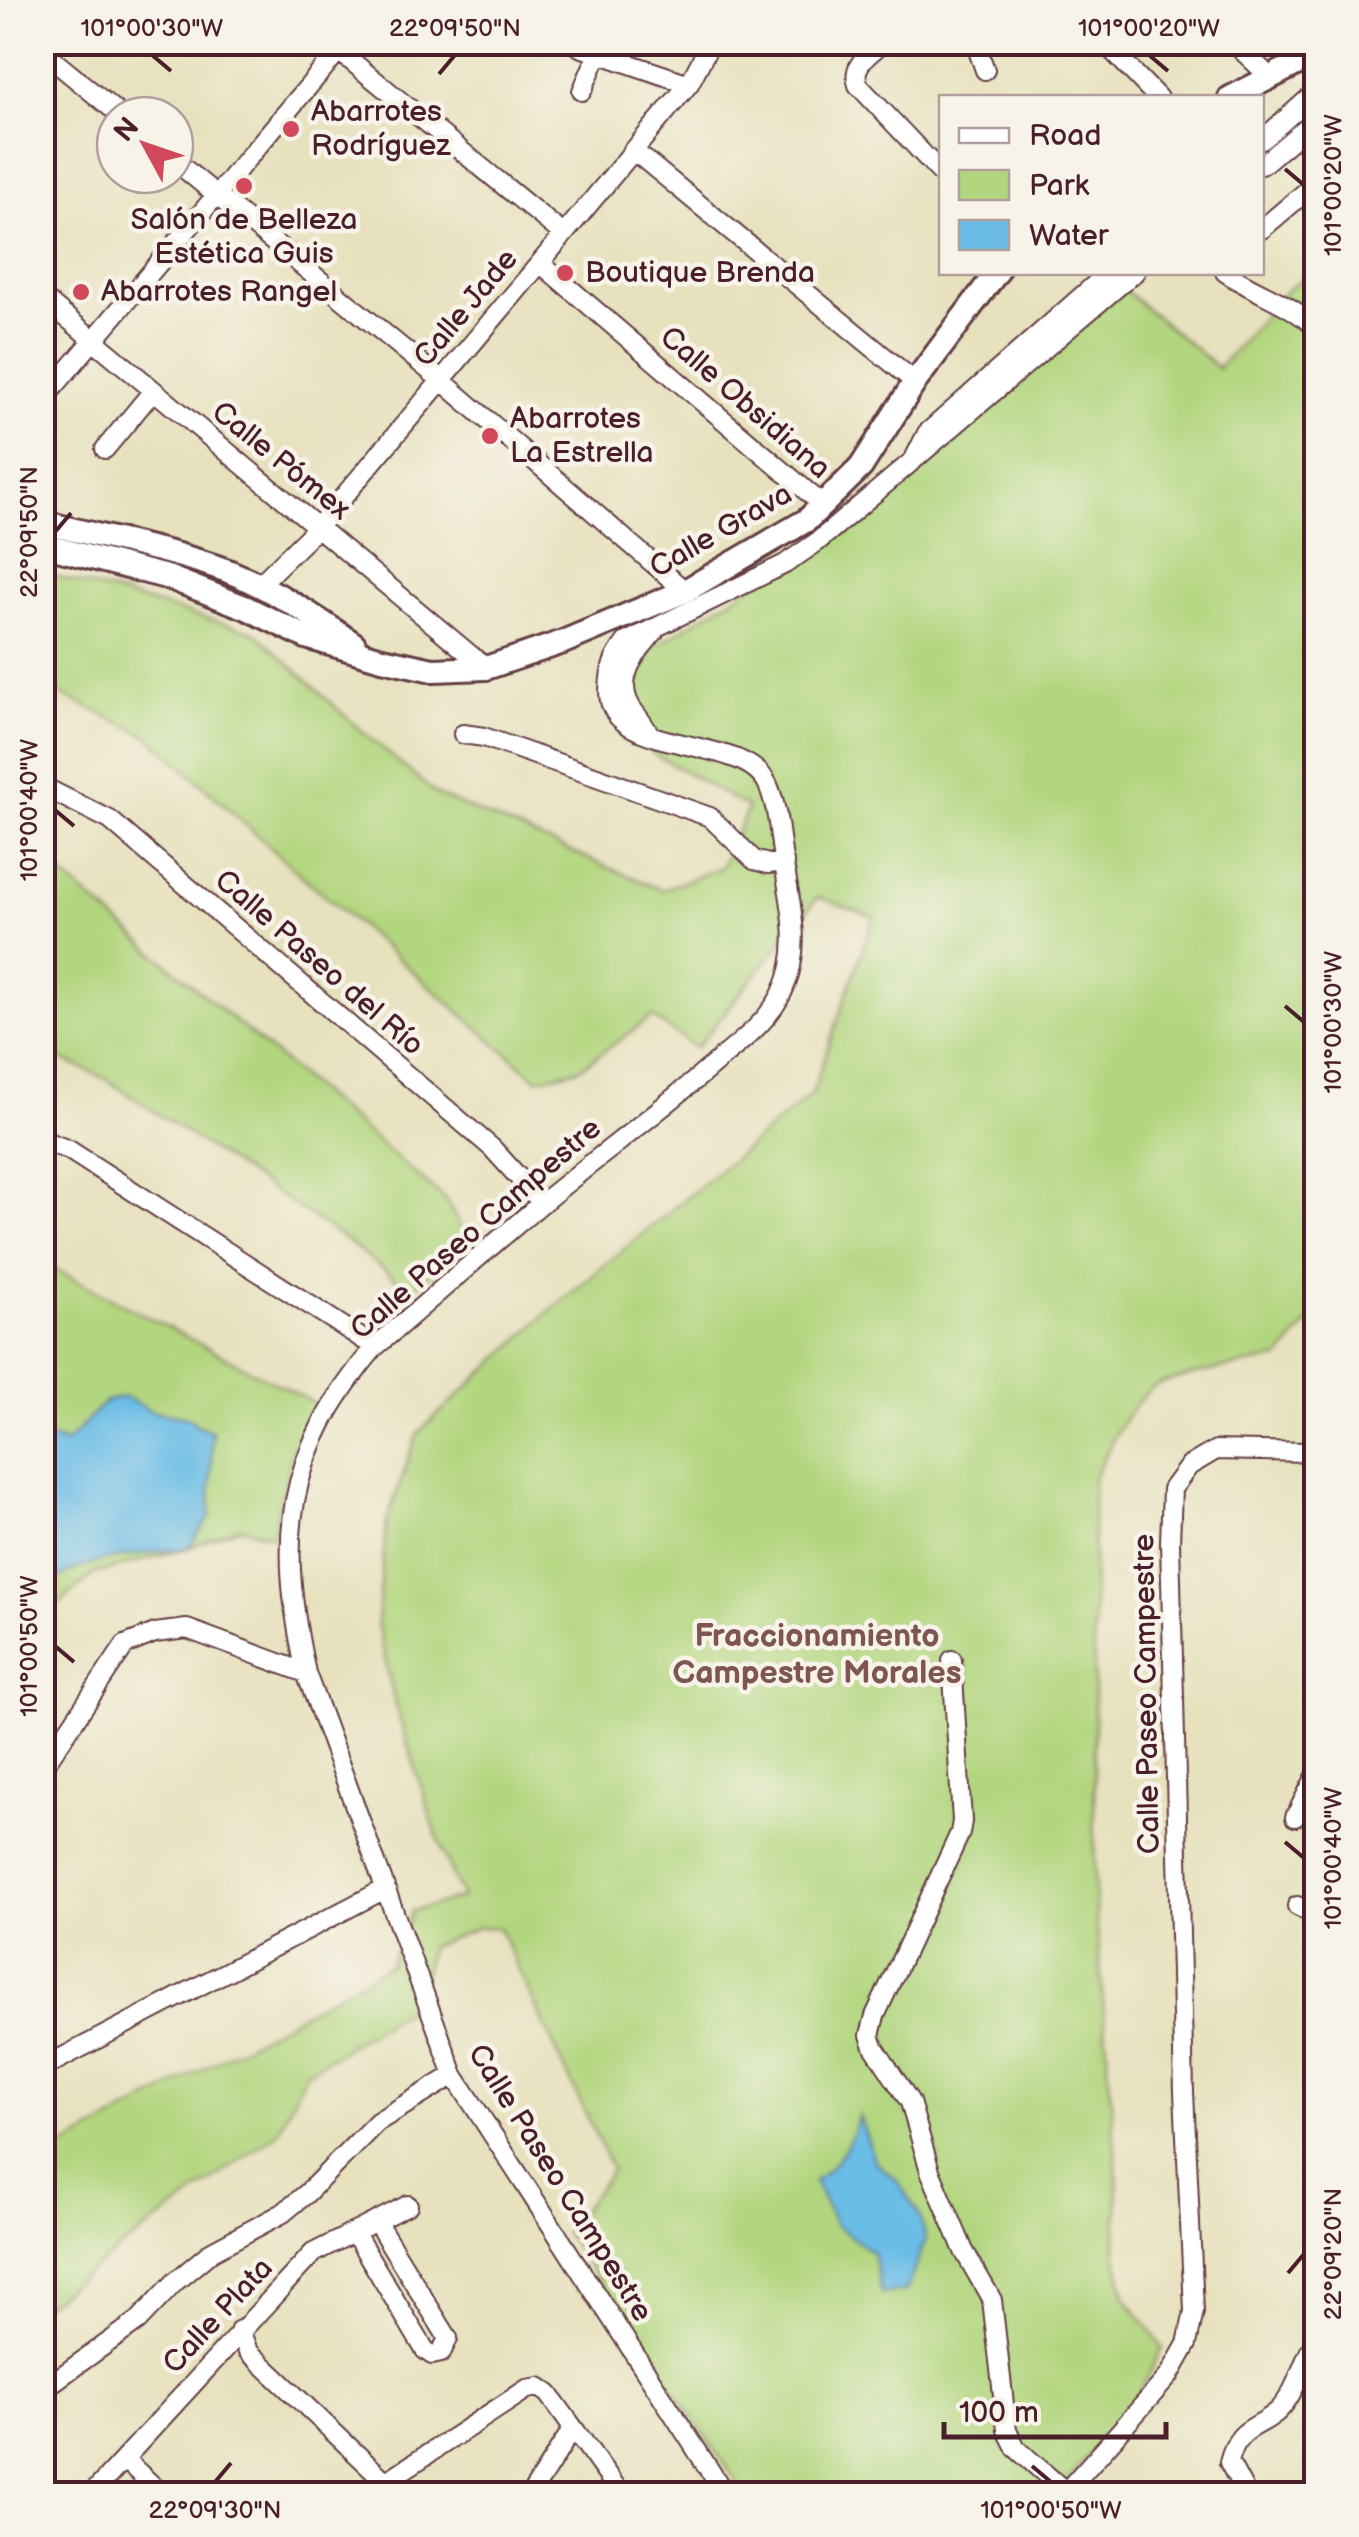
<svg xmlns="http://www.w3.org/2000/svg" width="1359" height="2537" font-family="'Balsamiq Sans',sans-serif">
  <rect width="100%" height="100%" fill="#f7f3e8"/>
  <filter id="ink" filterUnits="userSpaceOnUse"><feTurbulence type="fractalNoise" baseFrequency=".01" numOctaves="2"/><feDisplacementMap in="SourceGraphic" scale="20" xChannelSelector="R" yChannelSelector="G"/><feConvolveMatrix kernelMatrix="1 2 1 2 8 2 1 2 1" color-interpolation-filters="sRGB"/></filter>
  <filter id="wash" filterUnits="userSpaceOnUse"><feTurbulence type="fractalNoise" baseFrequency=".0048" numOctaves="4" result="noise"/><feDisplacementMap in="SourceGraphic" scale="40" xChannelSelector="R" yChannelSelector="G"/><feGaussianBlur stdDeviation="2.25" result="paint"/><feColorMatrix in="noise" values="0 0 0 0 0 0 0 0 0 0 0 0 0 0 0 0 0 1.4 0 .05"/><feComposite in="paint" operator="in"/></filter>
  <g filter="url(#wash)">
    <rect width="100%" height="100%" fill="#e7e1be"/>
    <path fill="#b2d67f" stroke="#7e7a55" stroke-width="2.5" d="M1316 270V1313L1279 1359C1255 1363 1166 1376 1151 1389 1123 1412 1108 1449 1093 1480L1095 1901 1118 2186 1116 2251 1125 2296 1163 2348 1134 2403 1056 2494H745L565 2232 612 2170 499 1928 479 1927 430 1947 417 2003 306 2072 277 2133 43 2306V2159L390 1964 412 1911 462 1898 438 1839 394 1701 377 1622 387 1521 418 1433 553 1308 812 1094 874 917 818 897 696 1048 652 1017 579 1069 537 1079 294 869 150 737 43 686V573L255 632 355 725 437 795 662 890 721 867 748 808 652 753 636 687 649 650 886 502 1123 289 1218 368 1289 288Z
      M43 863 59 872 444 1198 471 1245 410 1290 344 1239 106 1079 43 1051Z
      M43 1263 316 1404 293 1448 272 1536 240 1527 188 1548 94 1574 53 1609 43 1625Z"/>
    <path fill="#6bbde7" stroke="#5a6e89" stroke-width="2.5" d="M125 1397 151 1411 188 1417 198 1426 212 1431 210 1517 188 1548C135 1555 86 1555 43 1589V1436L66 1443 106 1401Z
      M859 2116 875 2162 896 2179 920 2216 926 2239 906 2291 881 2293 873 2253 835 2225 814 2181C839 2162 850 2146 859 2116Z"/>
  </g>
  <g filter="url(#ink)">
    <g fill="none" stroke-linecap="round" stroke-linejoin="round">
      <g stroke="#623c41" stroke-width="22">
        <path id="minor" d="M328 42 563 234
          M883 42C869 55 851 64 858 85L942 174
          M975 42 985 70
          M1104 42 1158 98
          M1233 42 1271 78
          M580 47 689 84
          M42 51 120 115
          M582 91 598 54
          M1262 140 1316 92
          M633 150 915 382
          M175 161 441 380 685 591
          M1262 165 1316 119
          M1262 229 1316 183
          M540 263 824 506
          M1225 272C1256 294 1290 302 1316 328
          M42 297 486 668
          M42 401 346 42
          M105 449 152 392
          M915 457 927 433 1109 272
          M259 585 318 527 540 263 689 84 711 42
          M463 734 484 737 710 817 754 860 768 864 784 862
          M650 735C645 725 637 716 631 707 614 678 636 653 654 632
          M42 786 110 820 492 1148 542 1203
          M42 1140 69 1150 375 1347
          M952 1660 962 1821 960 1833 875 2016 870 2035 874 2047 910 2102 930 2171 964 2251 992 2300 1007 2430 1016 2448 1068 2494
          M42 1769 125 1645 155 1633 187 1629 306 1673
          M1295 1817 1316 1776
          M1297 1906 1316 1916
          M42 2068 383 1890
          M354 2232 425 2350 432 2355 441 2353 448 2338 376 2221
          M240 2330 248 2351 385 2481
          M42 2390 138 2321 176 2281 212 2251 283 2213 306 2194 377 2122 454 2075
          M124 2459 162 2494
          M92 2494 313 2253 408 2205
          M367 2494 527 2389 539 2387 549 2394 621 2494
          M531 2494 573 2428
          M725 2494 454 2075 306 1673C277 1538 283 1456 375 1347 431 1299 486 1250 542 1203 599 1156 658 1113 714 1064 738 1044 768 1022 782 993 803 949 791 905 783 859 779 834 778 808 768 785 745 732 607 758 609 690 610 668 613 659 626 642L785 564 817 542 1135 272
          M1064 2494 1169 2376 1187 2344 1194 2311 1184 2092 1170 1542 1172 1489 1189 1466 1216 1450 1310 1452 1316 1448
          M1246 2494 1229 2462C1238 2425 1257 2430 1278 2411 1298 2391 1301 2363 1316 2340"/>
      </g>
      <g stroke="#623c41" stroke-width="28">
        <path id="major" d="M1230 98 1316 54
          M42 522C104 538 168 549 228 571 273 589 314 616 354 644
          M42 545 170 578 247 608 306 637 382 659 433 670 486 668 563 642 685 591 807 520 861 467 915 382 997 272"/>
      </g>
      <use href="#minor" stroke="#fff" stroke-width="18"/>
      <use href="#major" stroke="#fff" stroke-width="22"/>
    </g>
  </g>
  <path fill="none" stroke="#4a1f2b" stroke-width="4" d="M152 55 171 71M1149 55 1168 71M439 74 455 55M1285 169 1304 185M55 532 71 513M55 810 74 826M1285 1006 1304 1022M55 1646 74 1662M1285 1842 1304 1858M1288 2273 1304 2254M1032 2466 1051 2482M215 2482 231 2463"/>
  <g fill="#d1495b" stroke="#f7f3e8" stroke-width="4">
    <circle cx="291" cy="129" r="10"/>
    <circle cx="244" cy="186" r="10"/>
    <circle cx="565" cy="273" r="10"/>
    <circle cx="81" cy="292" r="10"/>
    <circle cx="490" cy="436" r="10"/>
  </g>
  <g text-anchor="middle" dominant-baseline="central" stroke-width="9" stroke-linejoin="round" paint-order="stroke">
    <g font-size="30" fill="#4a1f2b" stroke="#f7f3e8" text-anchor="start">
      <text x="311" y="112">Abarrotes<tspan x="311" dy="34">Rodríguez</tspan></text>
      <text x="244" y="220" text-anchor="middle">Salón de Belleza<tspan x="244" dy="34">Estética Guis</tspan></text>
      <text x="585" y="273">Boutique Brenda</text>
      <text x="101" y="292">Abarrotes Rangel</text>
      <text x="510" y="419">Abarrotes<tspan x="510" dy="34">La Estrella</tspan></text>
    </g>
    <g font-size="30" fill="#4a1f2b" stroke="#f7f3e8">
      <text transform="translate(466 308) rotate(-50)">Calle Jade</text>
      <text transform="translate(745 403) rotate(41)">Calle Obsidiana</text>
      <text transform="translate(281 461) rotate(39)">Calle Pómex</text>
      <text transform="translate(721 531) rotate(-30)">Calle Grava</text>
      <text transform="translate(319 963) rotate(41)">Calle Paseo del Río</text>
      <text transform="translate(476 1229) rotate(-41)">Calle Paseo Campestre</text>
      <text transform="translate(1147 1694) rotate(-91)">Calle Paseo Campestre</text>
      <text transform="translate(560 2183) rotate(58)">Calle Paseo Campestre</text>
      <text transform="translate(218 2316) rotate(-47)">Calle Plata</text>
    </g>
    <g font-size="32" font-weight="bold" fill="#7f5553" stroke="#f7f3e8">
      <text x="817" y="1636">Fraccionamiento<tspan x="817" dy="37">Campestre Morales</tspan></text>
    </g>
  </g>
  <rect width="1359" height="2537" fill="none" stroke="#f7f3e8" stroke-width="110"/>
  <rect x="939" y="95" width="325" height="180" fill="#f7f3e8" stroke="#b29e9c" stroke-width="2.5"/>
  <rect x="959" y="128" width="50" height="15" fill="#ffffff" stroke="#b29e9c" stroke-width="2.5"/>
  <text x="1029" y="145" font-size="30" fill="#4a1f2b">Road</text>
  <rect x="959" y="170" width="50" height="30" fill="#b2d67f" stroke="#b29e9c" stroke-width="2.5"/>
  <text x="1029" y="195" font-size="30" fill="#4a1f2b">Park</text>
  <rect x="959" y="220" width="50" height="30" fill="#6bbde7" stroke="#b29e9c" stroke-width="2.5"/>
  <text x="1029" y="245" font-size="30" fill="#4a1f2b">Water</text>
  <g transform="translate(145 145) rotate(310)"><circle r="48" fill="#f7f3e8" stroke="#b29e9c" stroke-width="2.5"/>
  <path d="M0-8L18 38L0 25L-18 38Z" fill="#d1495b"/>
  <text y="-15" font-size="28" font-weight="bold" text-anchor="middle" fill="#4a1f2b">N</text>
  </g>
  <path d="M944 2422v15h222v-15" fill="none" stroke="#4a1f2b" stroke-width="5"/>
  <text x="959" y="2422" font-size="30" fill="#4a1f2b" stroke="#f7f3e8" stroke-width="8" paint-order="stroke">100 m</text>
  <rect x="55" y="55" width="1249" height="2427" fill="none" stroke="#4a1f2b" stroke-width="4"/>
  <g font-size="25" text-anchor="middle" fill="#4a1f2b">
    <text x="152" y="36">101°00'30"W</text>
    <text x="455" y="36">22°09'50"N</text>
    <text x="1149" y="36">101°00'20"W</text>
    <text transform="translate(1332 185) rotate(-90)" y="9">101°00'20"W</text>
    <text transform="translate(28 532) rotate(-90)" y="9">22°09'50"N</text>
    <text transform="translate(28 810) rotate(-90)" y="9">101°00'40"W</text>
    <text transform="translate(1332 1022) rotate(-90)" y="9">101°00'30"W</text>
    <text transform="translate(28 1646) rotate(-90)" y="9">101°00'50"W</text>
    <text transform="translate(1332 1858) rotate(-90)" y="9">101°00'40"W</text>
    <text transform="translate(1332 2254) rotate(-90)" y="9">22°09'20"N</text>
    <text x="215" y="2518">22°09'30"N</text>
    <text x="1051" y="2518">101°00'50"W</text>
  </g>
</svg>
